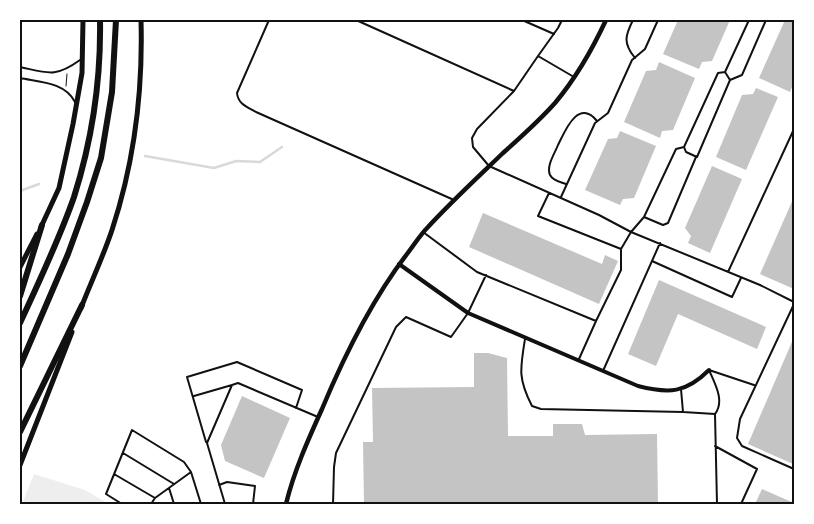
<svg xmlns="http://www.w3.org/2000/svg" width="814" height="524" font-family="'Sofia Sans Condensed',sans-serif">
  <rect width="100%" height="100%" fill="#fff"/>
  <path fill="#eee" d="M34 474 85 490 109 504H22Z"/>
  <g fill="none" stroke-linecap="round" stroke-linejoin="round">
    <path stroke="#d9d9d9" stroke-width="2.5" d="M145 156 214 168 236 161 260 162 282 147
      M20 191 39 184"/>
  </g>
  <path fill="#c4c4c4" d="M678 20H730L712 61 702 62 699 69 663 54Z
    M785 20H794V82L790 92 759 78Z
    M659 62 695 78 673 130 662 131 660 138 624 122 646 71 656 70Z
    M756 88 778 97 746 170 716 157 742 95 753 94Z
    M620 131 656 146 634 198 623 199 620 205 585 190 608 139 617 138Z
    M712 166 742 179 710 253 688 243 691 236 685 228Z
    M794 197V289L760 274Z
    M483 213 602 264 605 255 618 261 599 304 469 247Z
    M659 280 766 327 757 349 678 314 656 366 628 354Z
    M794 337V460L793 464 748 444Z
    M474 353H488L507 358 508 436H553V424H582L585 435 657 434 658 504H364L363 442H373L372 388 474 387Z
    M242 396 290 418 264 478 225 461 221 445Z
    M762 489 794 503V504H755Z"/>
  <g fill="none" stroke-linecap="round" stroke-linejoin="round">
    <path stroke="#111" stroke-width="1" d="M66 86 67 74"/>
    <path stroke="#111" stroke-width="2" d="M269 20 237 93C238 104 247 107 256 112L454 200
      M356 20 514 91 477 129 472 138 473 147 489 166 599 215 631 232 760 285 794 302
      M522 20 554 34
      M633 20C625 36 623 43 635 58
      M538 56 558 28 562 20
      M20 67C48 73 55 78 80 60
      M20 78C39 82 65 82 75 102
      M730 80 742 75 766 20
      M514 91 538 56 574 77
      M684 147 686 152 697 157 730 80 725 72
      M566 184C561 182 553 181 550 175 546 166 555 153 558 145 565 131 578 98 597 121
      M549 193 538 216 621 249 631 232 644 217 676 149 684 147 718 73 725 72 749 20
      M561 197 595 123 608 113 632 60 645 49 658 20
      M644 217 663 225 668 223 696 157
      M423 232 477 272 596 321 579 359
      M652 261 732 297 741 278
      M728 272 794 129
      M794 304 740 419 737 438 742 446 794 469
      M596 321 621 270V249
      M525 339C520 369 518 379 532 406L541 409 683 412 715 414 717 504
      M709 370 754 385
      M709 370C715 384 725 401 715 414
      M603 371 660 243
      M681 389 683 412
      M194 396 232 385
      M206 442 187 377 237 362 302 390 296 408
      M715 446 757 469 741 504
      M123 453 174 484
      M114 474 155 498
      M219 485 227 482 255 486 253 504
      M169 488 174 504
      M122 504 106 494 132 430 184 462 191 472 201 504
      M151 504 155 498 191 472
      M225 504 207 443 232 385 238 383 318 417
      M333 504 334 467 336 453 396 327 406 317 451 337 468 313 486 275"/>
    <path stroke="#111" stroke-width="4" d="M399 264 468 313 638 386C669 394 686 393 709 370"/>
    <path stroke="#111" stroke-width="4.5" d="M286 504C294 471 308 440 322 409 345 354 371 301 407 254 414 245 420 235 428 227 452 201 478 177 503 153 521 137 539 121 555 103 576 78 592 50 606 20"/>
    <path stroke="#111" stroke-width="5" d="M41 227 59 188 73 124 82 73 83 20
      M20 267 37 234
      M81 308C91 282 103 257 112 230 134 163 143 91 141 20
      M20 465 72 332"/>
    <path stroke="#111" stroke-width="6" d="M20 296 42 225
      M20 323C39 282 59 240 74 197 92 140 101 79 100 20
      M20 366 68 254 87 202 101 158 112 92 116 20
      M20 432 82 305"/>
  </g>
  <rect width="814" height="524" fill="none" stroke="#ffffff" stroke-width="42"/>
  <rect x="21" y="21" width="772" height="482" fill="none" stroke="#111" stroke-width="2"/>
</svg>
